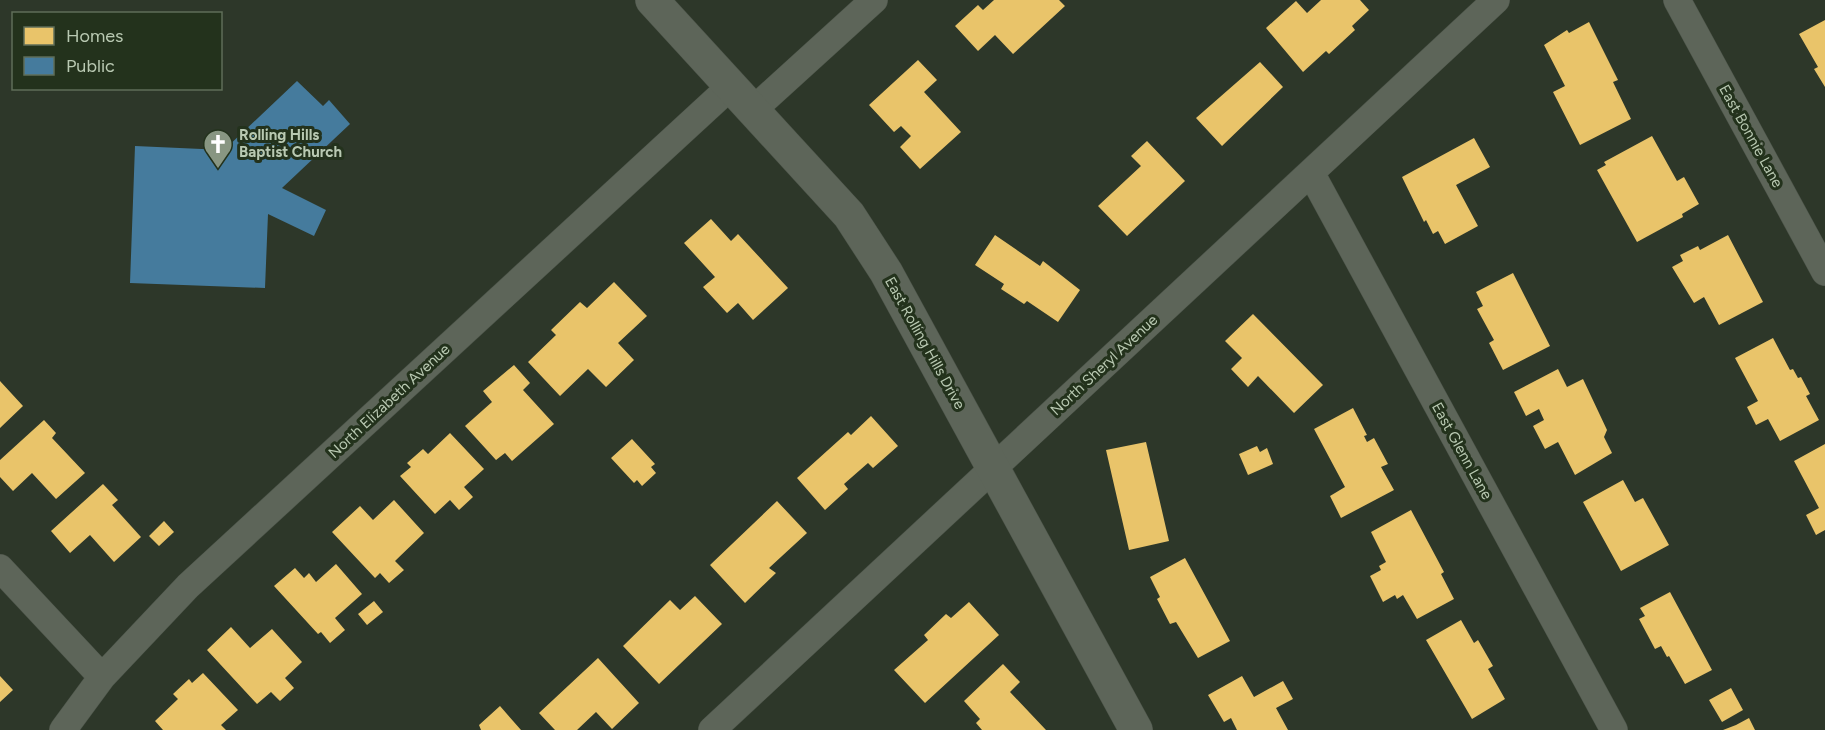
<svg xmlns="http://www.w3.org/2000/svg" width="1825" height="730" font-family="Figtree,sans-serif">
  <rect width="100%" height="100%" fill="#2d3729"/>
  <path fill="#e9c46a" d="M994 0H1059L1065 6 1013 54 995 35 978 51 955 26 978 5 983 10Z
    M1321 0H1360L1369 10 1352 26 1355 30 1329 54 1326 51 1303 72 1266 28 1296 1 1307 13Z
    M1825 20V87L1814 69 1818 67 1799 34Z
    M1589 22 1618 80 1613 82 1631 119 1580 145 1553 92 1565 86 1544 45 1567 30 1569 33Z
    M918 60 937 80 924 92 961 132 920 169 900 147 911 136 901 126 894 132 869 105Z
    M1260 62 1283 87 1222 146 1196 118Z
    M1652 136 1677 181 1684 177 1699 204 1682 214 1683 217 1637 242 1597 170 1606 165 1604 162Z
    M1474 138 1490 167 1456 185 1478 226 1445 244 1438 231 1433 234 1426 220 1424 222 1402 177Z
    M1147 141 1185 181 1127 236 1098 206 1141 166 1131 156Z
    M711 219 731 241 738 234 788 288 753 320 738 303 727 313 703 287 715 277 684 243Z
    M995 235 1040 266 1043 261 1080 290 1058 322 1027 301 1024 304 1001 289 1004 284 975 265Z
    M1728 235 1763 302 1719 325 1704 297 1694 303 1672 267 1683 261 1680 255 1698 246 1700 250Z
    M1513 273 1550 346 1503 370 1489 343 1494 340 1477 309 1483 306 1476 292Z
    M614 282 647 316 618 343 634 360 606 387 588 369 560 396 528 362 556 335 551 330 580 302 587 308Z
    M1253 314 1323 385 1294 413 1258 376 1248 387 1231 369 1242 358 1225 341Z
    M1773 338 1790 370 1793 369 1798 378 1801 377 1810 394 1806 396 1819 420 1780 441 1768 419 1756 425 1747 407 1758 401 1735 358Z
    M514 365 530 383 523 390 554 424 512 461 505 453 496 460 465 426 492 402 483 391Z
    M1558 369 1567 387 1583 379 1607 430 1604 437 1612 453 1575 475 1558 442 1545 449 1533 426 1544 420 1539 409 1526 416 1514 392Z
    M0 381 23 406 0 428Z
    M1353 408 1367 435 1364 436 1367 442 1374 438 1388 464 1381 467 1394 490 1341 518 1330 496 1345 487 1314 429Z
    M871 416 898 446 873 468 868 463 844 484 848 489 825 510 797 478 848 432 851 435Z
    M44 420 56 433 52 438 85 473 56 499 32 473 13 491 0 477V460Z
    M450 433 484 469 464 487 473 497 459 510 450 500 435 514 400 476 411 467 407 463 423 449 428 454Z
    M632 439 655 464 651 467 656 473 642 486 637 480 634 483 611 458Z
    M1146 442 1169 541 1129 550 1106 450Z
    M1825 444V530L1816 535 1806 515 1819 508 1794 461Z
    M1257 446 1260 452 1267 448 1273 464 1248 475 1239 454Z
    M1623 480 1635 502 1643 498 1669 545 1621 571 1583 502Z
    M103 484 118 500 112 505 141 537 114 562 90 535 70 553 51 531Z
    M394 500 424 533 395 561 404 570 389 583 380 573 375 578 332 532 360 506 373 520Z
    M777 501 807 533 769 568 776 573 745 603 710 565Z
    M1411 510 1444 572 1441 574 1454 599 1417 619 1403 595 1397 599 1395 595 1383 602 1370 576 1381 570 1379 566 1386 562 1371 532Z
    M164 521 174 532 159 546 149 536Z
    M1185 558 1230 641 1198 658 1176 622 1170 624 1157 599 1160 597 1150 577Z
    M336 564 362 594 335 618 345 630 330 643 321 632 318 634 274 586 295 568 304 578 309 573 316 582Z
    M1670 592 1712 670 1685 684 1669 656 1667 657 1661 646 1655 649 1639 619 1645 616 1640 608Z
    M695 596 722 624 659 684 623 646 670 600 680 610Z
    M374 601 383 612 367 625 358 614Z
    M969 602 999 635 925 703 894 670 928 640 924 635 946 614 951 618Z
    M1461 620 1474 643 1478 640 1493 666 1488 669 1505 699 1472 719 1426 640Z
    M231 627 250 648 272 629 302 662 285 678 294 688 280 701 271 692 257 704 207 650Z
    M598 658 639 703 612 729 596 712 577 730H555L539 713Z
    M1003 664 1020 682 1010 692 1046 730H982L976 723 980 719 964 701Z
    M203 673 238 710 221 725 226 730H163L155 721 178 699 173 694 189 679 192 683Z
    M0 676 13 690 0 702Z
    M1242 676 1254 697 1283 681 1293 699 1276 708 1288 730H1237L1231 718 1224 722 1208 695Z
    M1731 688 1743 710 1722 722 1709 700Z
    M500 706 521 730H481L479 725Z
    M1749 718 1755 730H1723L1736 725Z"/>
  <path fill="#457b9d" d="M297 81 323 106 329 100 350 124 282 188 326 210 314 236 268 214 265 288 130 283 135 146 224 150Z"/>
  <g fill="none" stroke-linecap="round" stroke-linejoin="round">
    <g stroke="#4a5247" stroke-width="28">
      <path id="minor" d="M1677 0 1825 272
        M753 110 874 0
        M1311 173 1614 730
        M0 568 102 677
        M63 730 102 677 188 586 731 86
        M712 730 1496 0"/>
    </g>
    <g stroke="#4a5247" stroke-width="34">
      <path id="tertiary" d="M652 0 849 215 886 272 1136 730"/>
    </g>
    <use href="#minor" stroke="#5d6559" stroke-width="27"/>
    <use href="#tertiary" stroke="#5d6559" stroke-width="33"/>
  </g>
  <defs>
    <g id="church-pin" transform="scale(1.5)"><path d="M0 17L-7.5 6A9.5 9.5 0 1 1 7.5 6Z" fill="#889682" stroke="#23321c"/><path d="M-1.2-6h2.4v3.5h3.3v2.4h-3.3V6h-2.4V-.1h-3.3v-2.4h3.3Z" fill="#fff"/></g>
  </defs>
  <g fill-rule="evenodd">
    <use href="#church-pin" x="218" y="144"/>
  </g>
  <g text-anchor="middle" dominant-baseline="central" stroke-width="6" stroke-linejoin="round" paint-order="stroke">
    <g font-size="15" font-weight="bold" fill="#b9c9b2" stroke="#23321c" text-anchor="start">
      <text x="239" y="135">Rolling Hills<tspan x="239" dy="17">Baptist Church</tspan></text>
    </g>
    <g font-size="15" fill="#b9c9b2" stroke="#23321c">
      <text transform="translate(1751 136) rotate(61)">East Bonnie Lane</text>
      <text transform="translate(925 343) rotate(61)">East Rolling Hills Drive</text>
      <text transform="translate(1104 365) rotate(-43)">North Sheryl Avenue</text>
      <text transform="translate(389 401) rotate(-43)">North Elizabeth Avenue</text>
      <text transform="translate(1462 451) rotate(61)">East Glenn Lane</text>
    </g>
  </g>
  <rect x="12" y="12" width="210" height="78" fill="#23321c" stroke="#5f6e58" stroke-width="1.5"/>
  <rect x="24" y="27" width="30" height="18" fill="#e9c46a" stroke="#5f6e58" stroke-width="1.5"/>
  <text x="66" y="42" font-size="18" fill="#b9c9b2">Homes</text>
  <rect x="24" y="57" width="30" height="18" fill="#457b9d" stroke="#5f6e58" stroke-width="1.5"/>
  <text x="66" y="72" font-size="18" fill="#b9c9b2">Public</text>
</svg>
